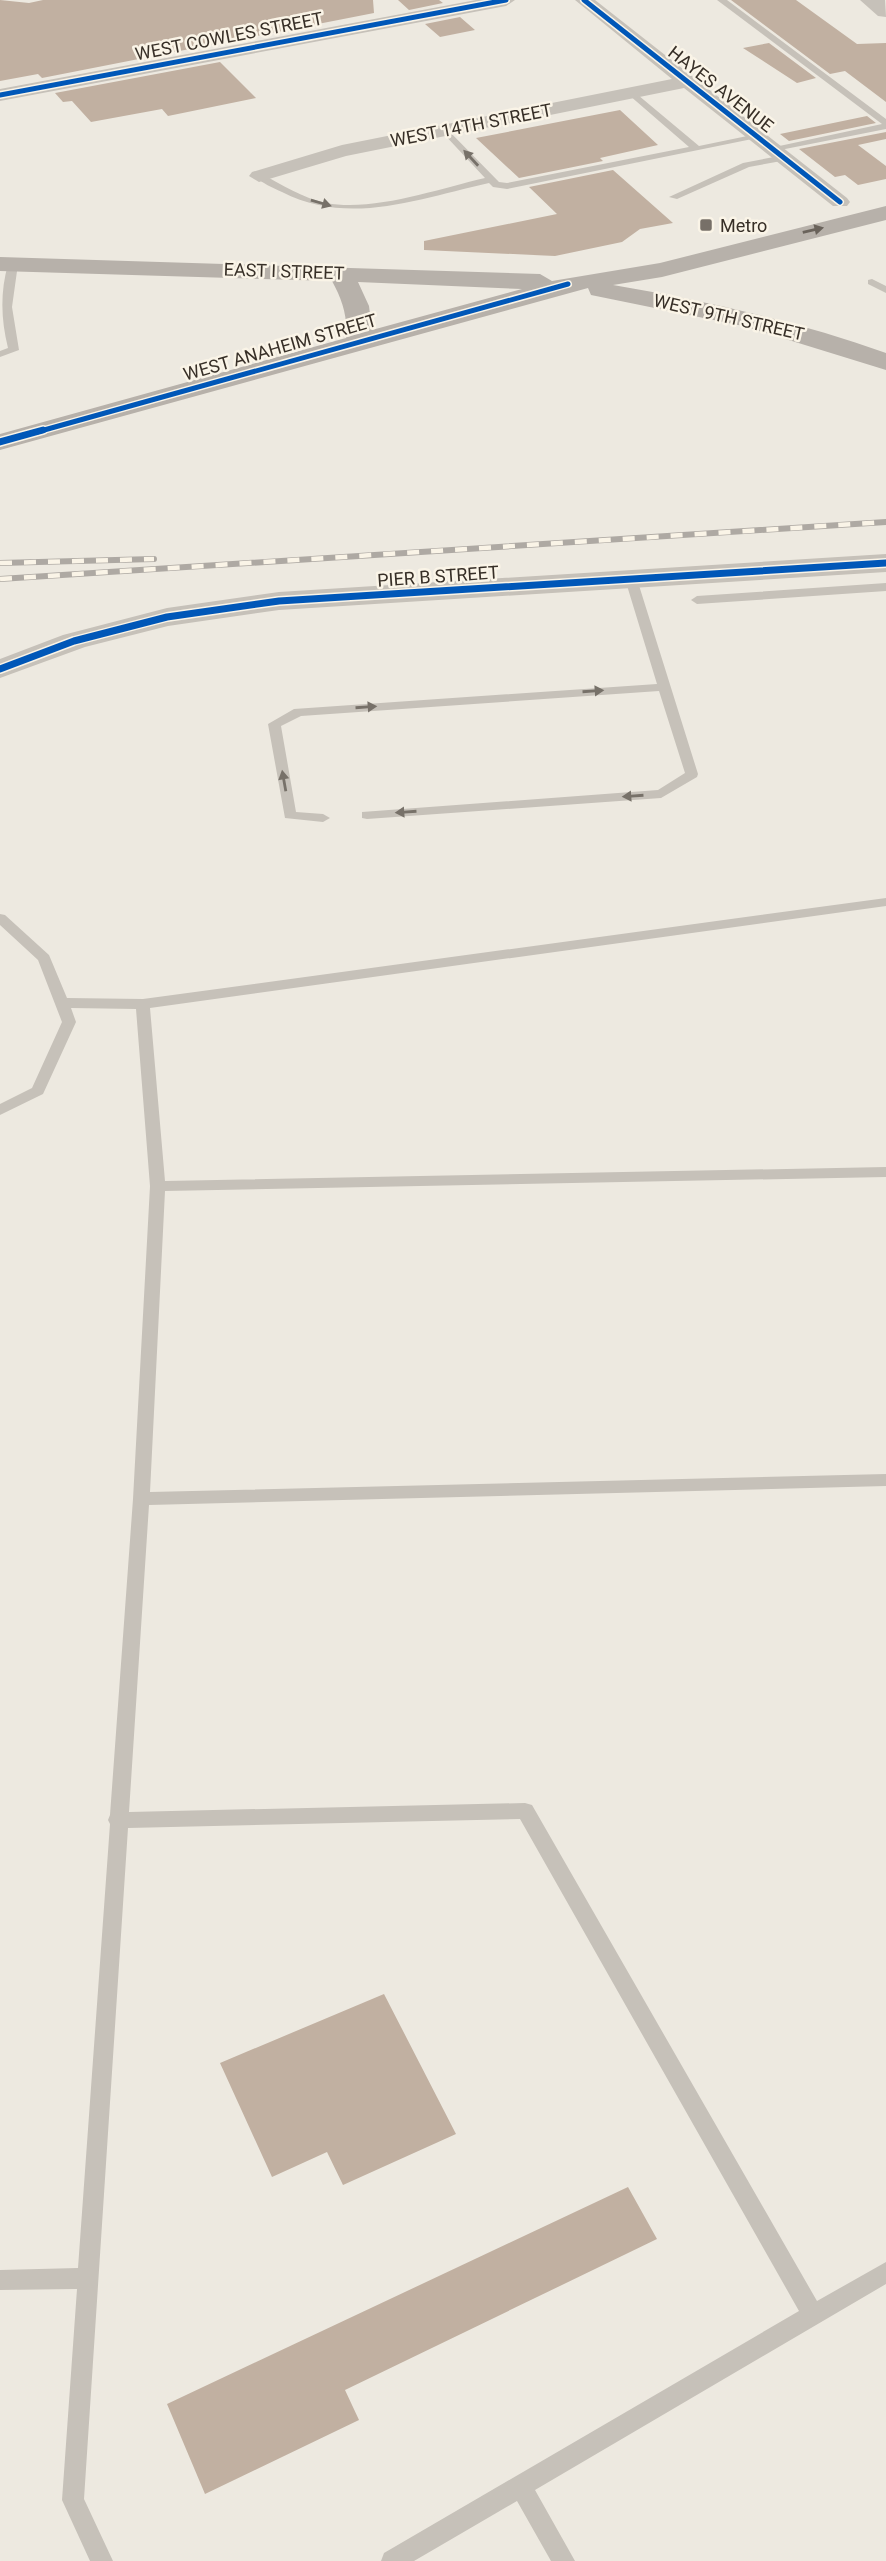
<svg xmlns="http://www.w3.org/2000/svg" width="886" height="2561" font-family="Roboto,sans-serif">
  <rect width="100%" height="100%" fill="#ede9e0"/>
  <path fill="#c1b0a1" d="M0 0 29 3 43 0H373L374 13 42 78 38 74 0 81Z
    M398 0H439L443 3 409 10Z
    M731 0H796L857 44 886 43V102L845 71 830 74Z
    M460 17 475 30 440 37 425 24Z
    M769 43 816 78 797 83 743 48Z
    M220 62 256 98 168 116 162 109 91 122 72 101 63 102 55 93Z
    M620 110 658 145 600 158 603 161 519 178 476 138Z
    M867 116 876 123 789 141 780 134Z
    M886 132V139L858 145 886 166V179L858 185 845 175 835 177 799 149Z
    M613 170 673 223 640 229 622 242 555 256 424 250V241L557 214 529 187Z
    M384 1994 456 2134 343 2185 327 2152 272 2177 220 2063Z
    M628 2187 657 2239 345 2390 359 2420 205 2494 167 2404Z"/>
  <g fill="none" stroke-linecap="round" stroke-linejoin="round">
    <path fill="#c6c1b9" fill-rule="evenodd" d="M717 0H727L886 119V129L770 152V148L882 124Z
      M632 90 699 146 757 134 762 137 507 189 493 187 489 183C420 198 350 227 282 192 273 188 262 183 254 176L262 174C282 185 303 198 326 203 374 212 437 189 485 178L442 132V128L445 127 499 182 507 183 689 147 629 95 627 93Z
      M784 155 789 158 787 160 749 167 677 199 669 197 743 163Z
      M13 261 18 264 12 307 19 350 0 357V351L8 348C1 319 0 293 8 264Z
      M872 279 886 286V293L868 284V280Z
      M631 575 637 579 698 774 697 777 661 798 367 819 362 818V812L658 790 685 773 659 691 301 716 281 726 296 812 323 814 330 818 323 822 285 818 268 724 294 709 657 684 625 579Z
      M886 583V591L697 604 691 600 697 596Z
      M886 898V906L150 1008 165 1181 886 1167V1177L165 1191 150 1492 886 1474V1486L149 1505 129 1812 525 1803 532 1805 817 2301 886 2262V2284L535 2490 575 2561H551L517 2501 414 2561H381L384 2553 799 2311 520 1819 128 1828 84 2499 113 2561H90L62 2500 77 2289 0 2290V2270L78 2268 110 1824 108 1820 110 1815 133 1499 150 1186 136 1009 71 1008 76 1022 43 1094 0 1115V1104L32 1088 62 1022 38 960 0 925V914L5 915 49 955 67 998 143 999Z"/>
    <path fill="#c6c1b9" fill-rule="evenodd" d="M476 0H515L506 6 0 101V89Z
      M575 0H595L847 198 850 202 847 206H833L684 88 346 156 259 182 249 176 252 172 342 145 672 79Z"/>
    <path fill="#c6c1b9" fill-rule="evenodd" d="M860 0H885L886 17 878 16Z
      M886 554V572L279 610 168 626 85 647 0 678V659L63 635 167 608 279 592Z"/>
    <path fill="#b7b1aa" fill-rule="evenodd" d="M886 206V220L662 277 613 285C706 301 797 321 886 353V370L743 326 591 295 588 288 0 450V434L346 338C348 317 342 299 332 281L0 271V257L540 274 552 281 660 263ZM358 282 522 289 372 330 369 306Z"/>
    <g stroke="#aea9a3" stroke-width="6">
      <path id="rail" d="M0 563 154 559
        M0 579 886 522"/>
    </g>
    <use href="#rail" stroke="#faf4e7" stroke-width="4.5" stroke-dasharray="12" stroke-linecap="butt"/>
    <g stroke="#faf4e7" stroke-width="8">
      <path id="cycleway-far1" d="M584 0 840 202
        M0 95 506 0
        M37 432 568 284"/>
    </g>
    <g stroke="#faf4e7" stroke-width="10">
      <path id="cycleway" d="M0 442 43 430
        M0 669 74 641 167 617 279 601 886 563"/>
    </g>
    <use href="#cycleway-far1" stroke="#0057b8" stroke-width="5"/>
    <use href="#cycleway" stroke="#0057b8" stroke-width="7"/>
  </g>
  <defs><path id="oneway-solid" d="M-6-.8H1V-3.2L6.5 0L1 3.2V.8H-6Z" transform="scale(1.75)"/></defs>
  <g fill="#777169">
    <use href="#oneway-solid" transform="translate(471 158) rotate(-133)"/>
    <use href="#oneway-solid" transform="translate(321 203) rotate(16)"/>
    <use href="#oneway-solid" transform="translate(593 691) rotate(-4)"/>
    <use href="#oneway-solid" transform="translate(366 707) rotate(-4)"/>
    <use href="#oneway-solid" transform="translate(284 781) rotate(-100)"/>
    <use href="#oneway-solid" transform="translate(633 796) rotate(176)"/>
    <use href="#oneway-solid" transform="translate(406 812) rotate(176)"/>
  </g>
  <use fill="#6a635b" href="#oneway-solid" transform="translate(813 230) rotate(-13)"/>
  <rect fill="#777068" stroke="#faf4e7" stroke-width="2.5" x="699" y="218" width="14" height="14" rx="3.5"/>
  <g text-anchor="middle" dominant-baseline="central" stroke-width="5" stroke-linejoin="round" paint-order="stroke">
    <g font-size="18" fill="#372f27" stroke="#faf4e7">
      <text transform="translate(229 36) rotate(-11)">WEST COWLES STREET</text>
      <text transform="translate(721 89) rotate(38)">HAYES AVENUE</text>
      <text transform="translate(471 125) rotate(-11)">WEST 14TH STREET</text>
      <text transform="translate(284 271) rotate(2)">EAST I STREET</text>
      <text transform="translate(729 317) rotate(13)">WEST 9TH STREET</text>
      <text transform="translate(280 347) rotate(-16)">WEST ANAHEIM STREET</text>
      <text transform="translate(438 576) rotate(-4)">PIER B STREET</text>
    </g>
    <g font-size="18" fill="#372f27" stroke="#faf4e7" text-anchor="start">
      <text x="720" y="225">Metro</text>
    </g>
  </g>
</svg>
